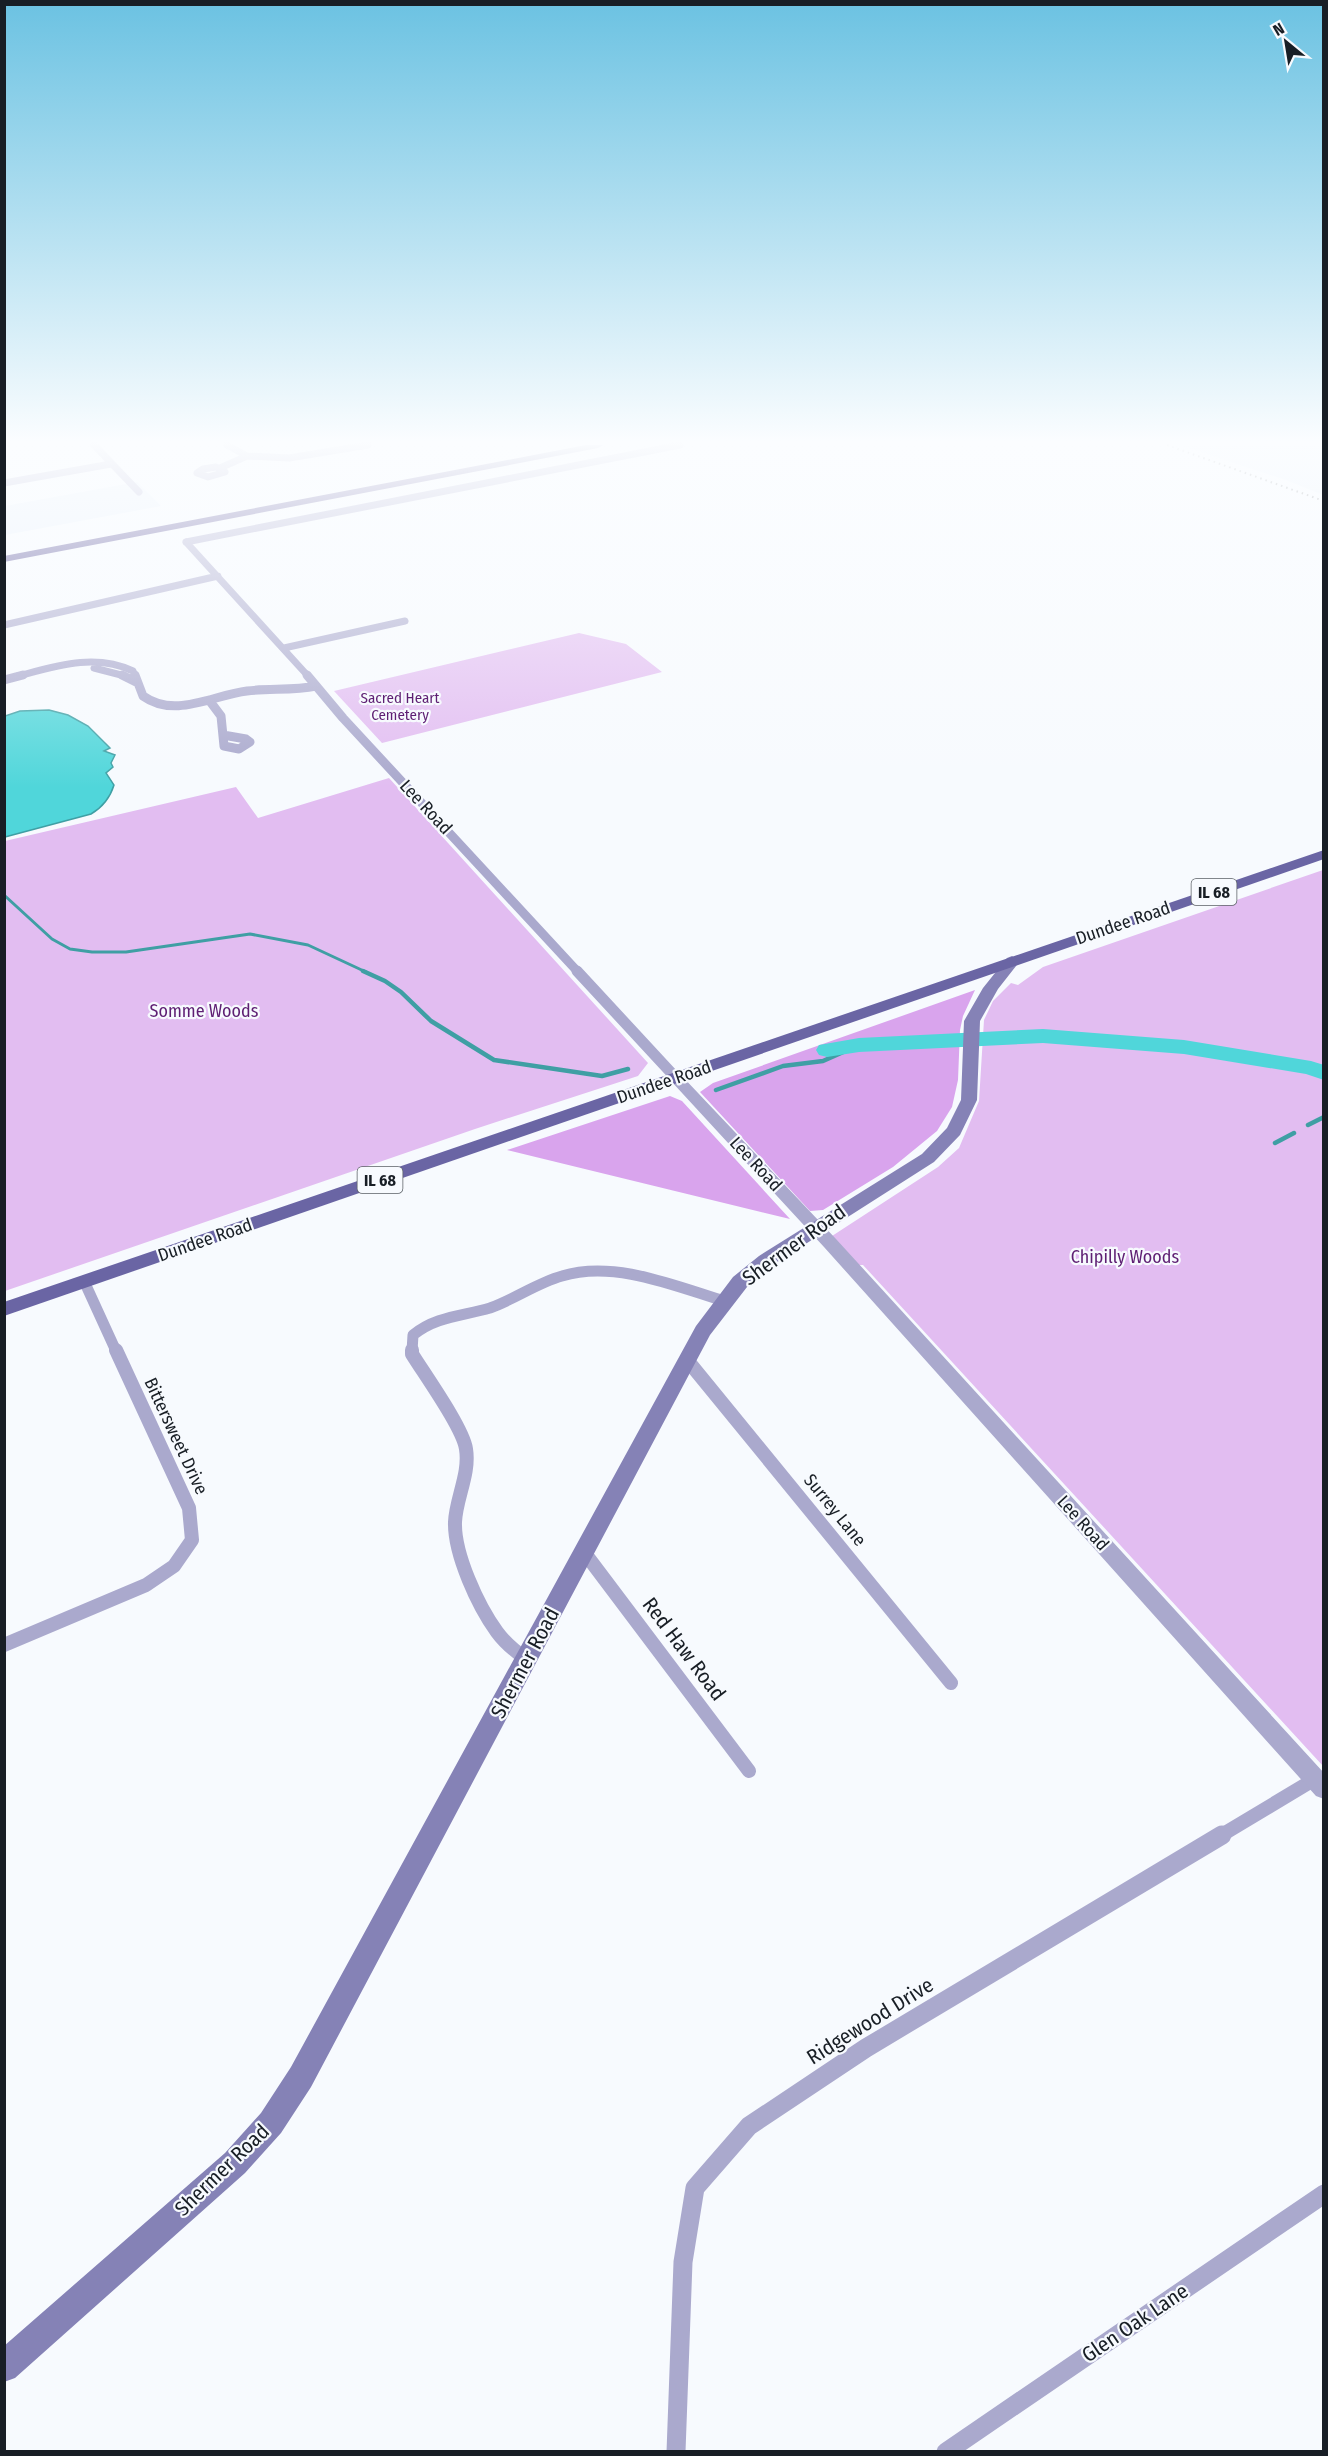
<svg xmlns="http://www.w3.org/2000/svg" width="1328" height="2456" font-family="'Fira Sans Condensed',sans-serif">
  <rect width="100%" height="100%" fill="#f7fafe"/>
  <path fill="#e8f0fb" d="M1180 445H1323V495L1286 480Z
    M137 482 161 506 5 535V506Z"/>
  <path fill="#e2bdf1" d="M579 633 626 644 662 672 382 743 334 691Z
    M389 778 648 1063 638 1076 475 1129 5 1291V841L236 787 258 818Z
    M1323 870V1766L863 1265H859L832 1236 938 1167 959 1148 979 1101 984 1020 993 1001 1011 983 1018 985 1043 967Z"/>
  <path fill="#d9a4ed" d="M975 990 963 1016 960 1030 958 1080 952 1107 937 1131 893 1167 823 1210 810 1211 700 1092 713 1083Z
    M670 1096 682 1101 790 1219 507 1150Z"/>
  <path fill="#50d6da" stroke="#3f9fa4" stroke-width="1.5" d="M49 710 68 715 88 726 110 748 104 751 115 755 111 763 113 767 106 773 114 785C110 798 103 807 91 814L5 837V716L20 711Z"/>
  <g fill="none" stroke-linecap="round" stroke-linejoin="round">
    <path stroke="#3f9fa4" stroke-width="3" d="M4 895 52 939 70 949 92 952H126L250 934 308 945 366 972"/>
    <path stroke="#3f9fa4" stroke-width="4.5" d="M363 971 385 981 401 992 431 1021 494 1060 602 1076 628 1069
      M716 1090 783 1066 823 1061 859 1045
      M1308 1125 1324 1117
      M1275 1143 1294 1133"/>
    <path fill="#50d6da" fill-rule="evenodd" d="M1043 1029 1184 1040 1311 1061 1324 1065V1080L1306 1074 1184 1054 1043 1043 859 1052 827 1057 819 1055 816 1050 819 1045 859 1038Z"/>
    <path stroke="#aaa9cd" stroke-width="7" d="M94 445 139 492
      M227 445 247 456
      M216 467 225 472 208 477 197 473 203 469Z
      M220 468 247 456 289 458 368 445
      M4 483 111 464
      M186 542 308 676
      M186 542 680 445
      M4 625 218 576
      M284 648 405 621
      M94 668 125 676
      M18 676C56 666 95 653 133 671L135 676"/>
    <path stroke="#aaa9cd" stroke-width="9" d="M122 675 136 682
      M135 675 143 696C175 719 213 695 247 691 270 688 293 691 316 686
      M307 675 343 718 578 972
      M4 680 23 675
      M209 700 221 716 224 746 239 749 250 742 246 739 223 735"/>
    <path stroke="#aaa9cd" stroke-width="11" d="M577 971 676 1078
      M84 1281 116 1351
      M412 1351 413 1335C436 1316 463 1316 490 1308 515 1299 537 1283 562 1276 614 1260 675 1286 724 1301"/>
    <path stroke="#aaa9cd" stroke-width="14" d="M412 1350V1354C425 1375 463 1428 466 1449 470 1474 456 1498 455 1522 454 1554 478 1606 497 1632 505 1643 516 1652 527 1660
      M688 1361 951 1683
      M584 1552 749 1771
      M4 1645 146 1585 174 1566 192 1540 189 1508 116 1350
      M1220 1836 1315 1779"/>
    <path stroke="#aaa9cd" stroke-width="19" d="M676 2452 683 2262 695 2188 749 2126 866 2048 1222 1835
      M946 2452 1324 2194"/>
    <path fill="#aaa9cd" fill-rule="evenodd" d="M676 1073 681 1075 836 1239 1324 1773V1799L1316 1796 824 1247 671 1081 669 1078 671 1075Z"/>
    <path fill="#8582b6" fill-rule="evenodd" d="M1012 956 1020 961 998 989 980 1021 977 1100 960 1135 934 1162 771 1266 747 1287 710 1335 311 2087 281 2133 245 2173 15 2378 4 2382V2346L225 2153 261 2113 291 2067 696 1326 733 1277 759 1256 922 1154 947 1128 961 1100 964 1021 983 988 1007 958Z"/>
    <path fill="#6a65a4" fill-rule="evenodd" d="M1324 850V859L4 1316V1302Z"/>
    <path fill="#554c94" fill-rule="evenodd" d="M586 445H603L598 448 4 562V556Z"/>
    <path stroke="#73777d" stroke-width="2" stroke-dasharray="1.5 4" stroke-linecap="butt" d="M1167 445 1324 501"/>
  </g>
  <linearGradient id="sky" x2="0" y2="1"><stop stop-color="#6bc2e2"/><stop offset="0.56" stop-color="#fbfdff"/><stop offset="1" stop-color="#fbfdff" stop-opacity="0"/></linearGradient>
  <rect width="1328" height="788" fill="url(#sky)"/>
  <g text-anchor="middle" dominant-baseline="central" stroke-width="4.5" stroke-linejoin="round" paint-order="stroke">
    <g font-size="15" fill="#5e1f73" stroke="#f7fafe">
      <text x="400" y="698">Sacred Heart<tspan x="400" dy="17">Cemetery</tspan></text>
    </g>
    <g fill="#f7fafe" stroke="#5b6066" stroke-width="1.5">
      <rect x="1191.5" y="879" width="45" height="26" rx="4.5"/>
      <rect x="357.5" y="1167" width="45" height="26" rx="4.5"/>
    </g>
    <g font-size="16" font-weight="bold" fill="#181e25">
      <text x="1214" y="892">IL 68</text>
      <text x="380" y="1180">IL 68</text>
    </g>
    <g font-size="18" fill="#181e25" stroke="#f7fafe">
      <text transform="translate(426 807) rotate(47)">Lee Road</text>
      <text transform="translate(1123 923) rotate(-19)">Dundee Road</text>
      <text transform="translate(664 1082) rotate(-19)">Dundee Road</text>
      <text transform="translate(756 1164) rotate(47)">Lee Road</text>
      <text transform="translate(205 1240) rotate(-19)">Dundee Road</text>
      <text transform="translate(176 1436) rotate(65)">Bittersweet Drive</text>
      <text transform="translate(835 1510) rotate(51)">Surrey Lane</text>
      <text transform="translate(1083 1523) rotate(48)">Lee Road</text>
    </g>
    <g font-size="18" fill="#5e1f73" stroke="#f7fafe">
      <text x="204" y="1011">Somme Woods</text>
      <text x="1125" y="1257">Chipilly Woods</text>
    </g>
    <g font-size="21" fill="#181e25" stroke="#f7fafe">
      <text transform="translate(794 1245) rotate(-36)">Shermer Road</text>
      <text transform="translate(684 1649) rotate(53)">Red Haw Road</text>
      <text transform="translate(525 1663) rotate(-62)">Shermer Road</text>
      <text transform="translate(870 2021) rotate(-32)">Ridgewood Drive</text>
      <text transform="translate(222 2170) rotate(-44)">Shermer Road</text>
      <text transform="translate(1135 2323) rotate(-34)">Glen Oak Lane</text>
    </g>
  </g>
  <rect width="1328" height="2456" fill="none" stroke="#181e25" stroke-width="12"/>
  <g transform="translate(1286 42) rotate(330)" stroke="#f7fafe" stroke-width="4.5" paint-order="stroke">
  <path d="M0-4.5L10 22L0 15L-10 22Z" fill="#181e25"/>
  <text y="-9" font-size="16" font-weight="bold" text-anchor="middle" fill="#181e25">N</text>
  </g>
</svg>
